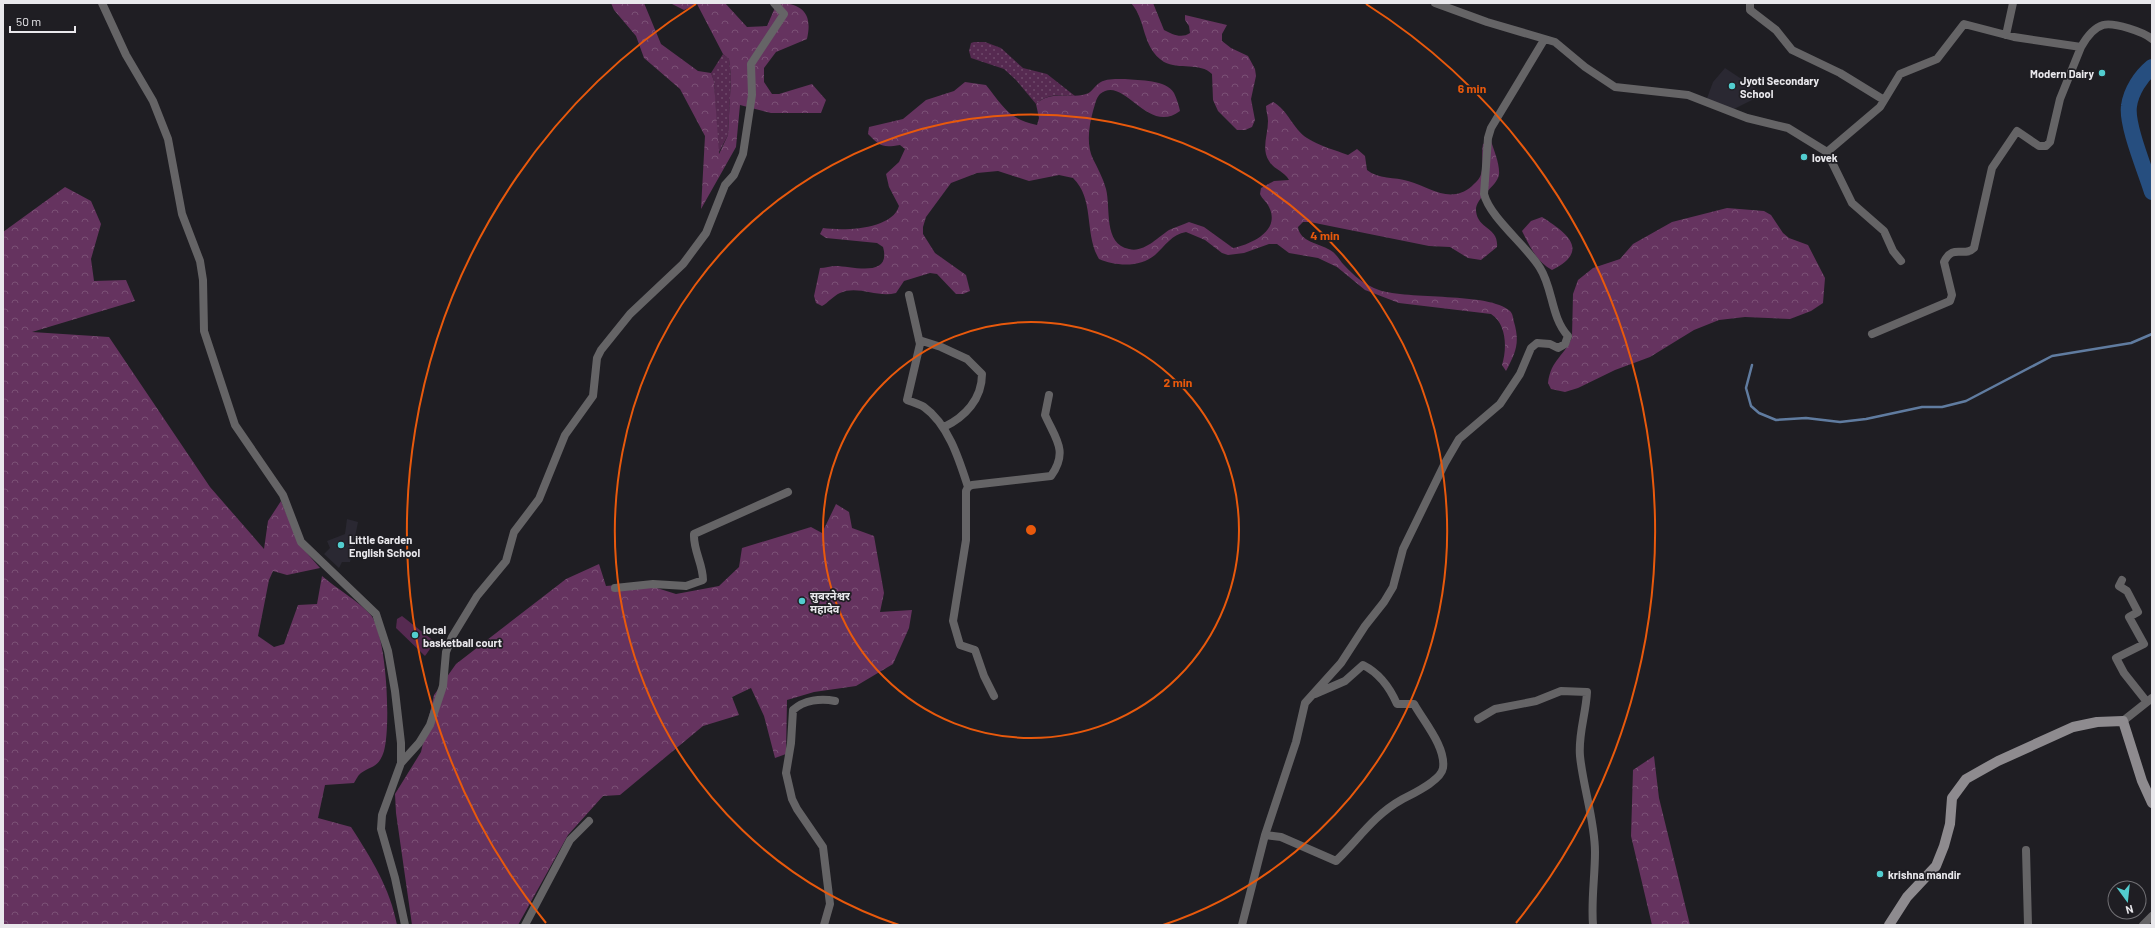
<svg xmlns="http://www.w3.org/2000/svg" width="2155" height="928" font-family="Barlow,'Noto Sans Devanagari',sans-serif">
  <defs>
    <pattern id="grass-dots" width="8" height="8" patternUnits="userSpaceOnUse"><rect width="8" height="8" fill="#562a51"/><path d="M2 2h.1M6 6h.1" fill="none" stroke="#6e496a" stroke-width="1.8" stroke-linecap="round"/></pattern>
    <pattern id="forest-crowns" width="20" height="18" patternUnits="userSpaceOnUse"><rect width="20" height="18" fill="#65335f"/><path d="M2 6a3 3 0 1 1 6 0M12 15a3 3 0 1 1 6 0" fill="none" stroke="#7b5176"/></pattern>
  </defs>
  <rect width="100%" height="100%" fill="#1f1e23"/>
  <path fill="#2a2832" d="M1725 68 1758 90 1754 99 1732 110 1706 101 1713 82Z
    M347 519 358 522 350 562H342L339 568 324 554 330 548 327 541 345 534Z"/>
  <path fill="url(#grass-dots)" d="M974 42H985L1001 48 1023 68 1047 74 1075 96C1061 95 1047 93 1036 104L1016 80 1004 69 971 58 969 51 971 43Z
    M723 54 729 59 731 77 728 135 718 154 714 81 711 73Z"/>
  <path fill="url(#forest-crowns)" d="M611 3H644L661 44 698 71 711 73 714 81 719 154 728 135 731 77 729 59 723 54 697 4 684 10 670 3H725L747 27 767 26 777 3C802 3 813 13 807 39L776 52 764 68V82L772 94H779L812 84 826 100 821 113H771L740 105 736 147 701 209 705 136 680 89 644 58 636 36 614 10Z
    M1131 3H1153L1164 30C1172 34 1181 39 1190 33L1189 26 1185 20V15L1227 25 1222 34V41L1231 48 1248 56 1255 69 1256 76 1251 99 1255 120 1252 127 1245 130H1237L1218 111 1213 100 1212 74C1200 62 1179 70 1164 62 1141 47 1147 21 1131 3Z
    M1125 79C1140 81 1166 79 1174 93 1177 99 1179 106 1180 111 1147 136 1124 74 1100 94 1096 98 1095 105 1093 111 1089 126 1086 144 1093 159 1098 169 1103 178 1106 189 1111 208 1103 244 1129 249 1144 253 1158 237 1169 230 1175 227 1183 225 1189 222L1204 227 1233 248C1251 244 1281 231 1269 207 1267 202 1262 199 1260 194L1261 188 1274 181 1289 180C1284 171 1274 170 1269 161 1261 149 1268 135 1268 121 1268 116 1266 111 1266 106L1273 102C1288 110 1293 129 1307 138 1319 146 1335 150 1348 155L1357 149 1365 156 1367 170C1378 179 1395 177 1408 181 1430 187 1450 205 1472 186 1475 183 1480 179 1481 174 1484 164 1481 154 1483 144L1491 141C1494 151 1500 164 1499 175 1496 188 1475 197 1476 211 1478 230 1499 227 1497 247L1481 260 1468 258 1450 247 1429 246 1310 222H1303L1298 227C1300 242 1318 243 1330 250 1336 253 1340 261 1344 265 1354 276 1365 285 1379 290 1408 300 1489 292 1510 311 1513 314 1513 318 1514 322 1520 343 1516 352 1506 371L1502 365C1507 349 1507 324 1491 314L1399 303 1365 290 1337 267 1318 258 1289 253 1277 244H1269L1244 253 1228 255 1222 253 1205 240 1186 232C1172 234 1165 246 1155 255 1140 268 1115 266 1099 259 1084 234 1095 199 1073 178L1059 175 1029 181 998 171 977 173 951 183 926 217 923 227V234L935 253 966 275 970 291 963 294H956L937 274 930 273 904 281 896 293C877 298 858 285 840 293 833 296 828 303 822 306L816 303 814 296 820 268C825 268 831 266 836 266 851 266 892 279 883 247L877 243 826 238 820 234 823 228C843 231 892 230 899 206L889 187 886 174 899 162 905 149 900 145C882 148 880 146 868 134L869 127 903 119 926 100 954 91 965 82 986 85C1003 106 1008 119 1037 125L1039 118 1036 104C1051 90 1069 99 1086 94 1091 93 1094 87 1098 84 1105 78 1116 79 1125 79Z
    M65 187 91 201 101 224 91 259 94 281 126 280 135 301 32 332 109 337 210 487 264 549 268 521 281 501 299 544 320 568 287 575 273 571 269 580 258 636 274 647 284 644 298 605 317 604 322 576C337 589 357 600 370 614 387 633 391 726 384 751 378 769 372 765 361 773 358 775 356 780 354 783L325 785 318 818 351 827C371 858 390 888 397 925H3V232Z
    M1727 208 1764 211 1771 215 1783 233 1789 238 1808 245 1825 278 1823 303 1811 311 1790 319 1745 317 1719 320 1694 330 1650 357 1615 370 1578 388 1565 392 1551 389 1548 383C1551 359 1565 356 1572 337L1573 294 1578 280 1593 268 1620 259 1633 244 1672 222Z
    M1542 217C1565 232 1592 250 1552 270 1537 262 1530 247 1522 231L1531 221Z
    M836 504 849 512 852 528 874 536 884 593 880 612 912 610 909 628 893 664 856 686 814 692 787 700 786 754 775 758 764 716 751 688 732 697 739 715 703 726 620 795 603 796 568 835 518 925H412L396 813 395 794 421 752 434 695 456 664 566 579 599 564 606 586 641 583 676 594 719 586 739 567 742 548 811 527 822 533Z
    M1654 756 1659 798 1690 925H1652L1631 836 1633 770Z"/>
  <path fill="#562a51" d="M402 616 435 642 425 656 396 628 397 619Z"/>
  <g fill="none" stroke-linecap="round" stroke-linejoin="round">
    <path stroke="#607ca0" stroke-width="2.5" d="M1752 365 1746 388 1751 406 1759 413 1776 420 1806 418 1840 422 1866 419 1922 407H1942L1966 401 2052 356 2131 343 2152 334"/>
    <path stroke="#264e7f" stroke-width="16" d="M2152 67C2141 76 2131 91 2129 106 2126 125 2146 172 2152 192"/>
    <path stroke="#656466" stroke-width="8" d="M102 3 126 55 153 101 168 139 182 214 200 261 203 280 204 331 235 425 283 495 301 542 376 614 388 651 395 691 401 743V763L382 815 381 829 395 878 405 925
      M1435 3 1487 22 1555 42 1585 67 1615 87 1688 95 1747 118 1788 128 1827 152 1880 107 1900 74 1937 59 1964 24 2014 37 2081 47C2086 38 2093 28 2103 25 2114 22 2144 32 2152 39
      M1750 3V10L1776 30 1792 50 1840 73 1884 100
      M2006 35 2013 3
      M1827 152 1852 203 1884 231 1893 251 1901 261
      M909 295 920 344 907 400C912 402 919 404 924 407 948 424 959 459 968 487
      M1872 334 1950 301 1952 295 1944 262C1953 243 1964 258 1974 248L1992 168 2017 131 2039 146H2046L2050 142 2060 99 2081 47
      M919 340 941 347 967 359 982 374C982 399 965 417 944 427
      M2122 580 2119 586 2127 591 2138 612 2129 617 2144 644 2116 658 2124 673 2147 702
      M615 588 653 584 686 586 703 580C703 564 693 550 694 534L788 492
      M994 696 984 676 975 650 960 645 953 621 966 540V491L968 487 972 485 1051 476C1069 451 1055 438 1045 415L1049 395
      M1478 719 1495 709 1536 701 1561 691 1587 692C1586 714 1578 734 1580 756 1583 787 1595 821 1595 852 1595 877 1591 900 1593 925
      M2123 721 2152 698
      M401 763 419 743 430 725 443 686 446 652 452 637 477 596 506 561 514 532 539 499 565 435 593 396 597 358 601 350 630 314 683 264 706 233 725 185 734 175 743 154 752 95 751 64 784 14 774 3
      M1265 835 1281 837 1336 861C1357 841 1374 815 1401 800 1412 794 1441 781 1443 768 1446 747 1424 722 1414 704H1397C1390 688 1379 673 1363 665L1345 681 1315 694
      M2026 850 2028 925
      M525 925 570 840 589 821
      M824 925 830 904 823 847 797 809 792 799 786 773 791 743 793 710C804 700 821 698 835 701
      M1242 925 1265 835 1296 742 1305 703 1341 663 1365 626 1384 602 1393 587 1403 549 1445 463 1459 439 1500 404 1520 374 1531 348 1537 343 1550 344 1558 348 1565 344 1568 336C1551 318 1553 288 1540 268 1527 246 1490 218 1484 194L1488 138 1491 128 1544 40
      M2143 925 2152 916"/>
    <path stroke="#8e8b8f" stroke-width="10" d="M1889 925 1907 897 1936 866 1944 846 1950 824 1952 798 1966 779 1998 761 2073 727 2097 722 2123 721 2142 781 2152 803"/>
  </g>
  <g fill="none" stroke="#e8590c" stroke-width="2">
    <circle cx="1031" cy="530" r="208"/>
    <path d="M899 925A416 416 0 1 1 1163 925"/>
    <path d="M546 923A624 624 0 0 1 696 4M1366 4A624 624 0 0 1 1516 923"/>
  </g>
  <g fill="#52cdcf" stroke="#1f1e23" stroke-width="1.5">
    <circle cx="2102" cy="73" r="4"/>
    <circle cx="1732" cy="86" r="4"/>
    <circle cx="1804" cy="157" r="4"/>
    <circle cx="341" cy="545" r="4"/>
    <circle cx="802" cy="601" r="4"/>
    <circle cx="415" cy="635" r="4"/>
    <circle cx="1880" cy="874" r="4"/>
  </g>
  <g text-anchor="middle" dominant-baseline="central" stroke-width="3.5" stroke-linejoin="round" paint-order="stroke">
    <g font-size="11" font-weight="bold" fill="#e9e8ec" stroke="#1f1e23" text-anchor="start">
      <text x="2094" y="73" text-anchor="end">Modern Dairy</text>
      <text x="1740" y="80">Jyoti Secondary<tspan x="1740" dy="13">School</tspan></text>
      <text x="1812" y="157">lovek</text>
      <text x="349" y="539">Little Garden<tspan x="349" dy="13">English School</tspan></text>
      <text x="810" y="595">सुबरनेश्वर<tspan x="810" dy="13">महादेव</tspan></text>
      <text x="423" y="629">local<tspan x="423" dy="13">basketball court</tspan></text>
      <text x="1888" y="874">krishna mandir</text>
    </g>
  </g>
  <circle cx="1031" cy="530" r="6" fill="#e8590c" stroke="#1f1e23" stroke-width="2"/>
  <g font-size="12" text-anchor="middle" font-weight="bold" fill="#e8590c" stroke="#1f1e23" stroke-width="3.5" stroke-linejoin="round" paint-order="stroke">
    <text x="1472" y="93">6 min</text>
    <text x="1325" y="240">4 min</text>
    <text x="1178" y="387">2 min</text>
  </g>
  <rect width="2155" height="928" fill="none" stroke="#e9e8ec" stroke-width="8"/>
  <g transform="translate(2127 900) rotate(165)"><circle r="19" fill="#1f1e23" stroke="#706f73"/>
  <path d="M0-3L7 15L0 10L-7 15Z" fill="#52cdcf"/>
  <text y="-6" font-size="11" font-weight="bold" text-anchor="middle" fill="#e9e8ec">N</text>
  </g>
  <path d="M10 26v6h65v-6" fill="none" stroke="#e9e8ec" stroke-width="2"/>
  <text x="16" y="26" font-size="12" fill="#e9e8ec" stroke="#1f1e23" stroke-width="3" paint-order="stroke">50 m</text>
</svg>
